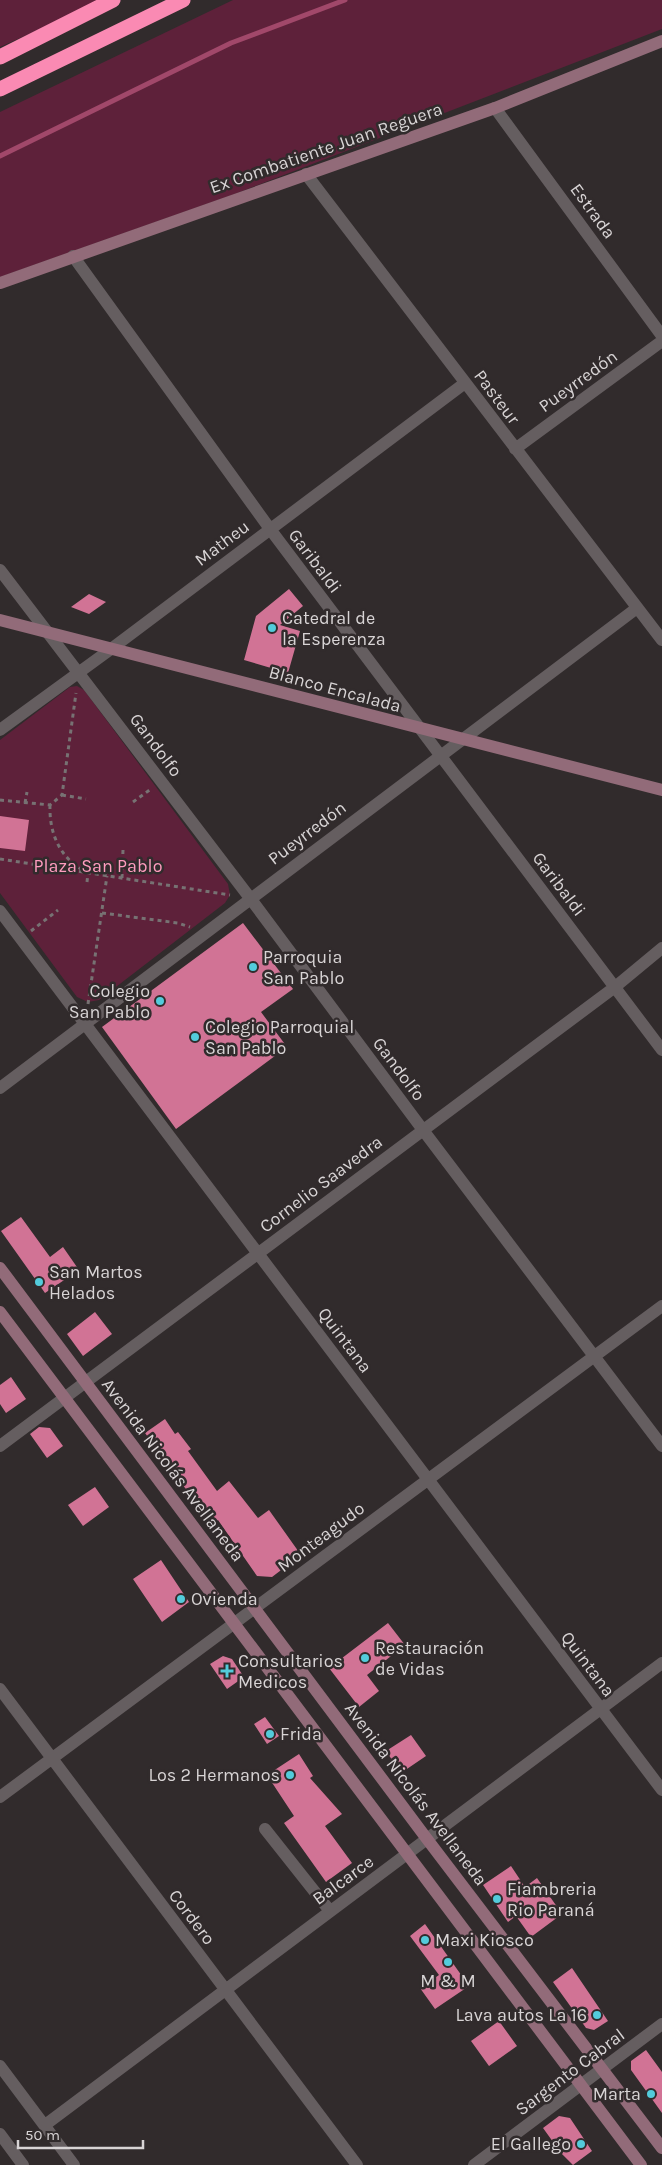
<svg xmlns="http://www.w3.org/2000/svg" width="662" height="2165" font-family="Karla,sans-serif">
  <rect width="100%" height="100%" fill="#312b2c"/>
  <path fill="#5e213a" d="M0 0H105L0 47Z
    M233 0H662V29L232 195 0 277V112Z
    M77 686 84 690 228 884 230 895 225 903 99 1000 88 1002 77 997 0 893V740L70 687Z"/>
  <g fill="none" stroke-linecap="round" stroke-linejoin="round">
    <path stroke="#a1486a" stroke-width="5" d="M0 156 231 43 345 0"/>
  </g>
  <path fill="#d17395" d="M289 589 303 606 280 625 300 631 288 673 244 660 256 616Z
    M89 594 106 602 89 614 71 607Z
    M0 816 29 820 25 851 0 848Z
    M243 923 293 989 261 1012 287 1047 176 1129 102 1027Z
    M21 1217 50 1257 63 1247 79 1270 45 1293 1 1231Z
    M95 1312 112 1334 83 1356 67 1334Z
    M11 1377 26 1399 6 1413 0 1404V1385Z
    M165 1419 175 1434 178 1432 191 1449 188 1451 217 1491 229 1481 258 1518 269 1510 301 1555 272 1577 257 1576 218 1520 212 1525 145 1433Z
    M39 1427 50 1428 63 1446 47 1458 30 1434Z
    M95 1487 109 1507 83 1526 68 1505Z
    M161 1560 189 1602 162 1622 133 1579Z
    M388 1623 405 1645 367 1675 379 1691 359 1707 329 1668Z
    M223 1656 232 1659 244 1677 227 1689 210 1664Z
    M265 1717 279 1736 267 1744 254 1724Z
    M411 1735 426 1756 401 1773 386 1751Z
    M299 1754 313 1776 310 1778 342 1814 325 1826 352 1863 326 1882 284 1823 294 1816 267 1775Z
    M511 1866 525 1887 537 1878 562 1914 531 1937 516 1916 508 1922 483 1885Z
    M425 1924 469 1986 435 2009 420 1988 439 1975 410 1936Z
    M572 1968 608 2021 594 2030 586 2028 553 1982Z
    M499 2021 517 2046 489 2066 471 2041Z
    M646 2050 662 2072V2113L631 2070V2061Z
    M559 2116 570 2118 592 2151 573 2165 561 2153 543 2128Z"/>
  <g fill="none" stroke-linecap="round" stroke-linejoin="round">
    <path stroke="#777273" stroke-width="3" stroke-dasharray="4 4" stroke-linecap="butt" d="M62 795 86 799
      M0 800 50 805 62 795 76 693
      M133 802 151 789
      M25 803 27 792
      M50 805C49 835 61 860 88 873L87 882
      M0 859 230 895
      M122 878 123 850
      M102 913 178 923 190 927
      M31 931 58 910
      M88 1004 107 876"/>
    <path stroke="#655e60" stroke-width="12" d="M495 108 662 336
      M306 174 662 640
      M73 256 270 529 662 1050
      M515 449 662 341
      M0 570 250 898 423 1130 662 1446
      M0 730 111 649 465 383
      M0 911 662 1790
      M0 1088 637 608
      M0 1446 615 987 662 948
      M0 1689 357 2165
      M0 1797 662 1306
      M265 1829 330 1911
      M0 2066 74 2165
      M45 2125 662 1663
      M0 2134 23 2165
      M474 2165 662 2024"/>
    <path stroke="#926b79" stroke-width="12" d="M0 283 495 108 662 41
      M0 620 662 790
      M0 1268 427 1839 662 2148
      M0 1312 641 2165"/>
    <path stroke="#fa8ab3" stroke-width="15" d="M0 57 113 0
      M0 89 183 0"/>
  </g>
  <g fill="#53cbdb" stroke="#312b2c" stroke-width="2">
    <circle cx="272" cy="628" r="5"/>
    <circle cx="253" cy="967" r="5"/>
    <circle cx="160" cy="1001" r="5"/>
    <circle cx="195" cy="1037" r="5"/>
    <circle cx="39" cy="1282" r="5"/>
    <circle cx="181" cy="1599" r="5"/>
    <circle cx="365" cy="1658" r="5"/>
    <path d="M224.5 1663.5h5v5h5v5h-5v5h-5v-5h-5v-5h5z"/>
    <circle cx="270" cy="1734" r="5"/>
    <circle cx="290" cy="1775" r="5"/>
    <circle cx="497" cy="1899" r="5"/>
    <circle cx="425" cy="1940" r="5"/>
    <circle cx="448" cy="1962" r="5"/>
    <circle cx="597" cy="2015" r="5"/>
    <circle cx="651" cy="2094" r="5"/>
    <circle cx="581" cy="2144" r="5"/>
  </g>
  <g text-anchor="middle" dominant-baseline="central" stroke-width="5" stroke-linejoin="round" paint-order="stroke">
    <g font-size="18" fill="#d8d4d5" stroke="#312b2c">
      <text transform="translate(326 148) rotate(-19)">Ex Combatiente Juan Reguera</text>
      <text transform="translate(593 211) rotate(54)">Estrada</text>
      <text transform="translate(578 381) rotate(-36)">Pueyrredón</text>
      <text transform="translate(497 397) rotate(53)">Pasteur</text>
      <text transform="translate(222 543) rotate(-37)">Matheu</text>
      <text transform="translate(315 561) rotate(53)">Garibaldi</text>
      <text transform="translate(335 689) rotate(15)">Blanco Encalada</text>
      <text transform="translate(156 745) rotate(53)">Gandolfo</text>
      <text transform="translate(307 833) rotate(-37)">Pueyrredón</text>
      <text transform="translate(559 884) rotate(53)">Garibaldi</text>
      <text transform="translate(399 1069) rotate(53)">Gandolfo</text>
      <text transform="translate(321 1184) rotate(-37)">Cornelio Saavedra</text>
      <text transform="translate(345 1340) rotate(53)">Quintana</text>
      <text transform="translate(173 1470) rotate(53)">Avenida Nicolás Avellaneda</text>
      <text transform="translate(321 1537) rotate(-37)">Monteagudo</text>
      <text transform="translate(588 1664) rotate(53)">Quintana</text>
      <text transform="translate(416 1794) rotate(53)">Avenida Nicolás Avellaneda</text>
      <text transform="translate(343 1880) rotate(-36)">Balcarce</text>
      <text transform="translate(192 1917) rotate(53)">Cordero</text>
      <text transform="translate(570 2072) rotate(-37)">Sargento Cabral</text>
    </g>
    <g font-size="18" fill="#d8d4d5" stroke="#312b2c" text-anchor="start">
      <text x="282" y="618">Catedral de<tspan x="282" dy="21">la Esperenza</tspan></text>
      <text x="263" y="957">Parroquia<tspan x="263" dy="21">San Pablo</tspan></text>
      <text x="150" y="991" text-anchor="end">Colegio<tspan x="150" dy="21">San Pablo</tspan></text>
      <text x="205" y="1027">Colegio Parroquial<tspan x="205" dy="21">San Pablo</tspan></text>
      <text x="49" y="1272">San Martos<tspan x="49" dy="21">Helados</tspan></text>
      <text x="191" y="1599">Ovienda</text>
      <text x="375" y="1648">Restauración<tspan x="375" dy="21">de Vidas</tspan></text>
      <text x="238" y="1661">Consultarios<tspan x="238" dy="21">Medicos</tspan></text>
      <text x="280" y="1734">Frida</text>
      <text x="280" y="1775" text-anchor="end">Los 2 Hermanos</text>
      <text x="507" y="1889">Fiambreria<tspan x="507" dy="21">Rio Paraná</tspan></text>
      <text x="435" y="1940">Maxi Kiosco</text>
      <text x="448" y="1981" text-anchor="middle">M &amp; M</text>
      <text x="587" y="2015" text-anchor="end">Lava autos La 16</text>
      <text x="641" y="2094" text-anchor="end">Marta</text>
      <text x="571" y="2144" text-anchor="end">El Gallego</text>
    </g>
    <g font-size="18" fill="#ff9cbf" stroke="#312b2c">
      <text x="98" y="866">Plaza San Pablo</text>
    </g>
  </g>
  <path d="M18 2140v8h125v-8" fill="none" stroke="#d8d4d5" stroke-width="2.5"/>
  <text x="25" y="2140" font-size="15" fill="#d8d4d5" stroke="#312b2c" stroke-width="4" paint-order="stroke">50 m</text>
</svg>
